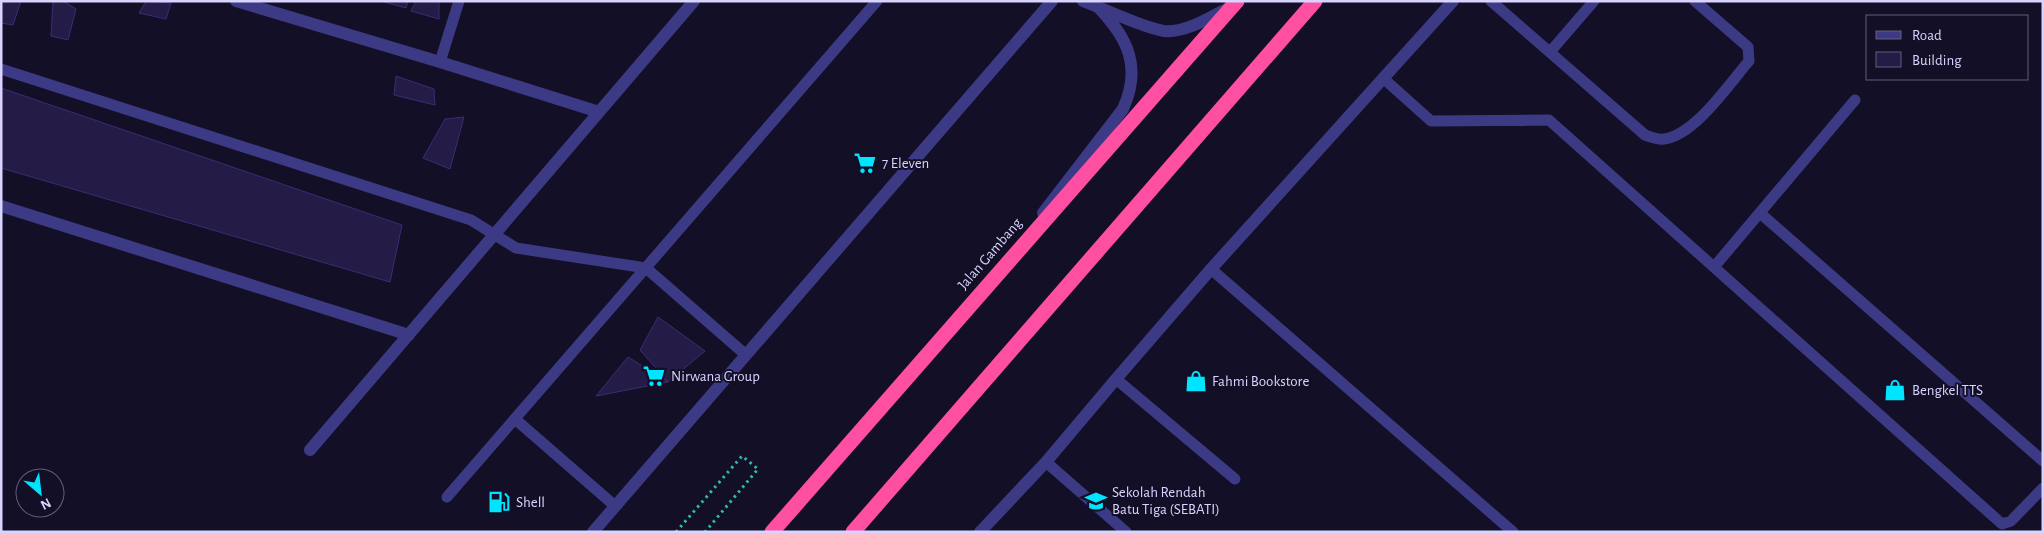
<svg xmlns="http://www.w3.org/2000/svg" width="2044" height="533" font-family="'Alegreya Sans',sans-serif">
  <rect width="100%" height="100%" fill="#130f26"/>
  <path fill="#241b47" stroke="#3b2d73" d="M1 1H21L13 25 1 23Z
    M53 1H63L76 9 68 40 51 36Z
    M146 1 171 3 166 19 139 13Z
    M381 1H408L406 8Z
    M416 1H439V19L411 11Z
    M396 76 434 89 435 105 394 95Z
    M1 88 402 225 390 282 1 168Z
    M464 117 450 169 423 158 445 119Z
    M658 317 705 351 668 382 640 350Z
    M628 357 668 382 596 396Z"/>
  <g fill="none" stroke-linecap="round" stroke-linejoin="round">
    <path stroke="#2fb8b0" stroke-width="3" stroke-dasharray="2.5 4" stroke-linecap="butt" d="M676 532 742 456 758 469 705 532"/>
    <path stroke="#3d3a85" stroke-width="11" d="M1491 1 1645 135C1651 137 1658 140 1664 139 1695 135 1729 84 1749 61L1748 47 1695 1
      M1550 52 1594 1
      M440 62 459 1
      M1 69 471 220 516 248 646 268 746 355
      M1383 78 1431 121 1549 120 2002 524 2011 521 2043 488
      M1760 213 2043 461
      M1714 267 1855 100
      M1211 269 1513 532
      M1116 379 1235 479
      M515 419 615 506
      M1046 462 1126 532
      M447 497 877 1"/>
    <path stroke="#3d3a85" stroke-width="12" d="M236 1 440 62 599 112
      M1083 1C1105 9 1143 28 1164 31 1186 33 1211 17 1230 7
      M1 206 409 335
      M1043 213 1123 109C1142 67 1128 38 1098 7
      M310 450 694 1
      M593 532 1052 1
      M980 532 1046 462 1116 379 1211 269 1453 1"/>
    <path stroke="#ff4fa3" stroke-width="15" d="M772 532 1237 1
      M853 532 1315 1"/>
  </g>
  <defs>
    <g id="supermarket-bare" transform="scale(1.725)"><path d="M-6-5.5h2.5l.6 2H6L4.5 2H-2.5L-4.4-4H-6ZM-1.5 3.2a1.3 1.3 0 1 0 .1 0ZM3 3.2a1.3 1.3 0 1 0 .1 0Z" fill="#00e5ff" stroke="#130f26" stroke-width="2.5" paint-order="stroke"/></g>
    <g id="shop-bare" transform="scale(1.725)"><path d="M-5-2.5h2.3a2.7 3.5 0 0 1 5.4 0H5L5.5 6h-11ZM-1.5-2.5h3a1.5 2.3 0 0 0-3 0Z" fill="#00e5ff" stroke="#130f26" stroke-width="2.5" paint-order="stroke"/></g>
    <g id="school-bare" transform="scale(1.725)"><path d="M0-5L7-2L0 1L-7-2ZM-4 1L0 2.5L4 1V4Q0 6-4 4Z" fill="#00e5ff" stroke="#130f26" stroke-width="2.5" paint-order="stroke"/></g>
    <g id="fuel-bare" transform="scale(1.725)"><path d="M-5.5-6h7V0h2V4h1.3V-2.5L3-4.5l.8-.8L6-3V5H2.5V1h-1V6h-7ZM-4.2-4.7v3.2H.2V-4.7Z" fill="#00e5ff" stroke="#130f26" stroke-width="2.5" paint-order="stroke"/></g>
  </defs>
  <g fill-rule="evenodd">
    <use href="#supermarket-bare" x="865" y="163"/>
    <use href="#supermarket-bare" x="654" y="376"/>
    <use href="#shop-bare" x="1196" y="381"/>
    <use href="#shop-bare" x="1895" y="390"/>
    <use href="#school-bare" x="1096" y="501"/>
    <use href="#fuel-bare" x="499" y="502"/>
  </g>
  <g text-anchor="middle" dominant-baseline="central" stroke-width="4" stroke-linejoin="round" paint-order="stroke">
    <g font-size="15" fill="#d9d4ff" stroke="#130f26" text-anchor="start">
      <text x="882" y="163">7 Eleven</text>
      <text x="671" y="376">Nirwana Group</text>
      <text x="1212" y="381">Fahmi Bookstore</text>
      <text x="1912" y="390">Bengkel TTS</text>
      <text x="1112" y="492">Sekolah Rendah<tspan x="1112" dy="17">Batu Tiga (SEBATI)</tspan></text>
      <text x="516" y="502">Shell</text>
    </g>
    <g font-size="15" fill="#d9d4ff" stroke="#130f26">
      <text transform="translate(990 254) rotate(-49)">Jalan Gambang</text>
    </g>
  </g>
  <rect width="2044" height="533" fill="none" stroke="#d9d4ff" stroke-width="5"/>
  <rect x="1866" y="15" width="162" height="65" fill="#130f26" stroke="#625e7d"/>
  <rect x="1876" y="31" width="25" height="8" fill="#3d3a85" stroke="#625e7d"/>
  <text x="1912" y="40" font-size="15" fill="#d9d4ff">Road</text>
  <rect x="1876" y="52" width="25" height="15" fill="#241b47" stroke="#625e7d"/>
  <text x="1912" y="65" font-size="15" fill="#d9d4ff">Building</text>
  <g transform="translate(40 493) rotate(152)"><circle r="24" fill="#130f26" stroke="#625e7d"/>
  <path d="M0-4L9 19L0 12L-9 19Z" fill="#00e5ff"/>
  <text y="-8" font-size="14" font-weight="bold" text-anchor="middle" fill="#d9d4ff">N</text>
  </g>
</svg>
